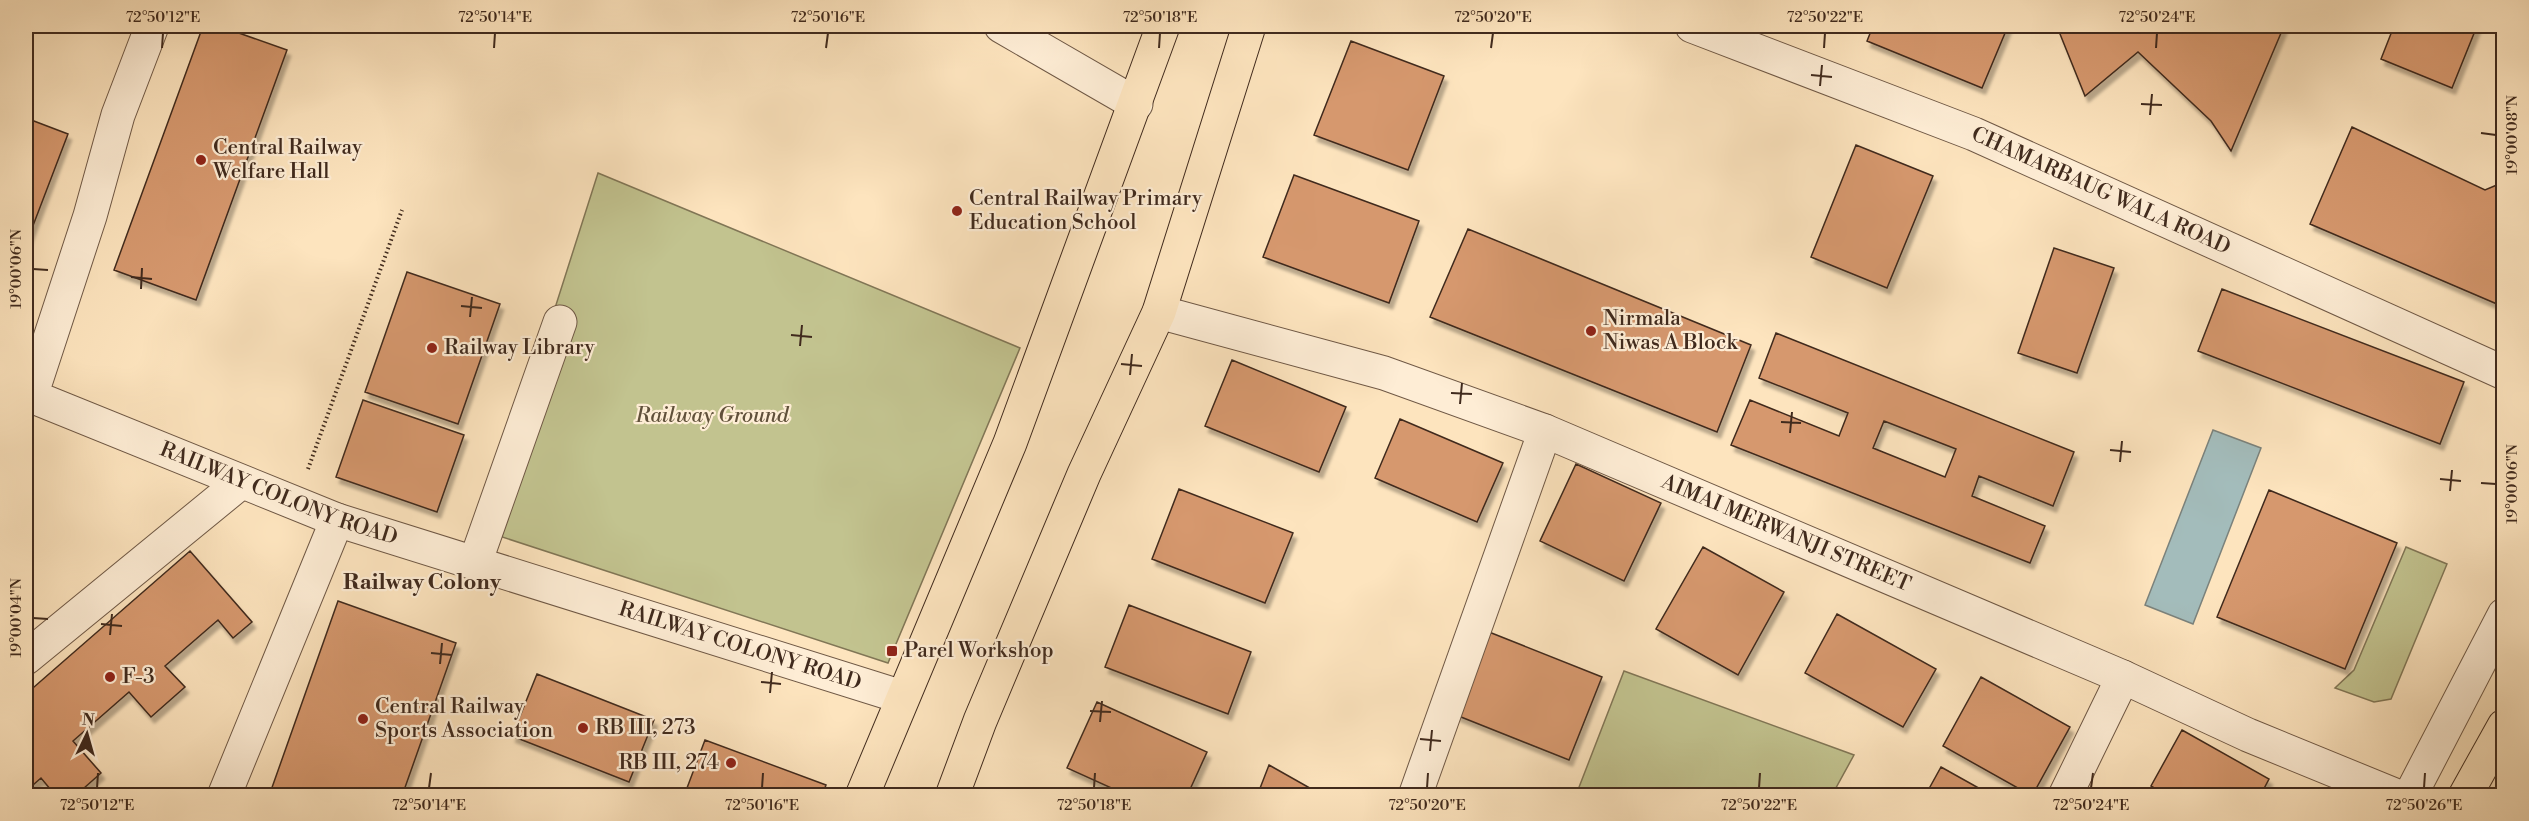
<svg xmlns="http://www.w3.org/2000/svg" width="2529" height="821" font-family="'Libre Bodoni',serif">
  <defs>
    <filter id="shadow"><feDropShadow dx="3.5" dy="6" stdDeviation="1.5" flood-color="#0004"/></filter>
  </defs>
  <rect width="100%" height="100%" fill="#fde4be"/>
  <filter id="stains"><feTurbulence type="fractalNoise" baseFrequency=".00333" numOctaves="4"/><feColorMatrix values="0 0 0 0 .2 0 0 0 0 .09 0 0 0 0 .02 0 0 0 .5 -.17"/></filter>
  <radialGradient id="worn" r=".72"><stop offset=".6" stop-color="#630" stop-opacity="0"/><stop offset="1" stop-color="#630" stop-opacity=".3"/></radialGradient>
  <path fill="#c2c38f" stroke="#817656" stroke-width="1.5" d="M598 173 1020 348 888 663 484 531Z
    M2406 547 2447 564 2391 699 2374 702 2335 688 2354 670Z
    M1624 671 1854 755 1832 795H1576Z"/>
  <path fill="#a3bcbb" stroke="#7b827c" stroke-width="1.5" d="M2213 430 2261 448 2193 624 2145 605Z"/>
  <path fill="#d6986e" stroke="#402a1d" stroke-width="1.5" fill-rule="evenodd" filter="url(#shadow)" d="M203 26H219L287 50 196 300 114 270Z
    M1873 26H2008L1982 88 1867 41Z
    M2063 26H2284L2231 151 2211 121 2138 52 2085 96 2060 34Z
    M2394 26H2477L2452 88 2381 59Z
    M1351 41 1444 76 1408 170 1314 135Z
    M26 118 68 134 26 244Z
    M2352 127 2485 190 2504 182V307L2310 224Z
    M1856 145 1933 176 1887 288 1811 257Z
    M1294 175 1419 221 1389 303 1263 257Z
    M1468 229 1751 345 1717 432 1430 317Z
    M2054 248 2114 268 2077 373 2018 353Z
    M407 272 500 304 458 424 365 392Z
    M2222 289 2464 382 2440 444 2198 351Z
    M1776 333 2074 452 2053 506 1979 476 1972 496 2045 526 2030 563 1731 445 1750 400 1839 436 1848 413 1759 378ZM1884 421 1956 449 1945 477 1873 448Z
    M1232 360 1346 407 1319 472 1205 426Z
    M363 400 464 435 437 512 336 477Z
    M1400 419 1503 463 1477 522 1375 478Z
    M1576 464 1661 503 1624 581 1540 541Z
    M1179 489 1293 533 1265 603 1152 559Z
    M2269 490 2397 543 2345 669 2217 617Z
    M1703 547 1784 592 1738 675 1656 629Z
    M190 551 252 622 233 638 218 620 165 666 185 687 151 717 129 692 73 741 101 773 75 796H56L41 778 26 791V694Z
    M338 601 456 643 402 796H269Z
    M1129 605 1251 652 1228 714 1105 667Z
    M1837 614 1936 669 1903 727 1805 673Z
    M1489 632 1602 677 1569 760 1456 715Z
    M537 674 654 720 629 782 512 736Z
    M1981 677 2070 727 2032 796 1943 746Z
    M1097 702 1207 752 1187 796H1129L1067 768Z
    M2182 730 2269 779 2260 796H2167L2151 786Z
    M705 740 826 785 822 796H684Z
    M1269 765 1324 796H1257Z
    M1941 767 1993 796H1925Z
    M2297 789 2312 796H2293Z"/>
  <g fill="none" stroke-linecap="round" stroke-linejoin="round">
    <g stroke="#6f5845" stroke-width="35">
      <g id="minor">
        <path id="s1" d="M152 26 118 115 90 216 31 396 337 520 902 697"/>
        <path d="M1001 26 1136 104"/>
        <path id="s2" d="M1692 26 1974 134 2504 373"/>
        <path id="s3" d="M1159 312 1384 373 1545 431 2123 677 2248 735 2397 796"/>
        <path d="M475 563 560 322"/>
        <path d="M26 658 241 482"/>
        <path d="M224 796 337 520"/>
        <path d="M1415 796 1545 431"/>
        <path d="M2065 796 2123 677"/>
        <path d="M2410 796 2504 615"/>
      </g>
    </g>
    <g stroke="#402a1d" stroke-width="35">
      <path id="major" d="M2465 796 2504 726"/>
    </g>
    <g stroke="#402a1d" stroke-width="35">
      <path id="highway" d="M862 796 1010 443 1163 26
        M952 796 980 721 1084 474 1159 312 1249 26"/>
    </g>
    <path stroke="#402a1d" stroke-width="4" stroke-dasharray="1.5 3" stroke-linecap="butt" d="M308 469 402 210"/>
    <use href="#minor" stroke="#feedd5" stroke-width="33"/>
    <use href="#major" stroke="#fde4be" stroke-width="33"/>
    <use href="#highway" stroke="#fde4be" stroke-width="33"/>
  </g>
  <path fill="none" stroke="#402a1d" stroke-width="2" d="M162 48 163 33M494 48 495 33M826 48 828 33M1159 48 1160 33M1491 48 1493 33M1824 48 1825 33M2156 48 2157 33M1811 75 1832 77M1820 86 1822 65M2141 104 2162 105M2150 115 2152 94M2481 133 2496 135M33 269 48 270M131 277 152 279M141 289 142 268M461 306 482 308M470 317 472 297M791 335 812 337M800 346 802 325M1121 364 1142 366M1130 375 1132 354M1451 393 1472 394M1460 404 1462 383M1781 422 1801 423M1790 433 1792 412M2110 450 2131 452M2120 462 2122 441M2440 479 2461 481M2481 483 2496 484M2450 491 2452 470M33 618 48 619M101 624 122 626M110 635 112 614M431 653 452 655M440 664 442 643M761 682 781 684M770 693 772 672M1090 711 1111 712M1100 722 1102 701M1420 739 1441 741M1430 751 1432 730M97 788 98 773M429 788 431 773M762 788 763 773M1094 788 1095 773M1427 788 1428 773M1759 788 1760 773M2091 788 2093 773M2424 788 2425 773"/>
  <g fill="#8f2418" stroke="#feedd5" stroke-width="2">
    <circle cx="201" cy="160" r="6"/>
    <circle cx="957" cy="211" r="6"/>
    <circle cx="1591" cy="331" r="6"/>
    <circle cx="432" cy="348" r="6"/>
    <rect x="886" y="645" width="12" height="12" rx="3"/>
    <circle cx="110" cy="677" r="6"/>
    <circle cx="363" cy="719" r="6"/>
    <circle cx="583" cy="728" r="6"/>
    <circle cx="731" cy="763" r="6"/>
  </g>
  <g text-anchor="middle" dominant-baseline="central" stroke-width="4.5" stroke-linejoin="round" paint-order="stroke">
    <g font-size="21" fill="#402a1d" stroke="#feedd5" text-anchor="start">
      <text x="213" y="148">Central Railway<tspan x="213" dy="24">Welfare Hall</tspan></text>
      <text x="969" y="199">Central Railway Primary<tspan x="969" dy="24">Education School</tspan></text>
      <text x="1603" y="319">Nirmala<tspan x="1603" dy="24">Niwas A Block</tspan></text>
      <text x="444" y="348">Railway Library</text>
      <text x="904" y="651">Parel Workshop</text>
      <text x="122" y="677">F-3</text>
      <text x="375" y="707">Central Railway<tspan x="375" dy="24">Sports Association</tspan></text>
      <text x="595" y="728">RB III, 273</text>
      <text x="719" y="763" text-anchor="end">RB III, 274</text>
    </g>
    <g font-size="21" fill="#402a1d" stroke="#feedd5">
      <text stroke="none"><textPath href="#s2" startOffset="441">CHAMARBAUG WALA ROAD</textPath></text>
      <text stroke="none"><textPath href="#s1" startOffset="656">RAILWAY COLONY ROAD</textPath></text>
      <text stroke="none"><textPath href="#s3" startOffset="666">AIMAI MERWANJI STREET</textPath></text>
      <text stroke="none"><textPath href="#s1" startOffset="1142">RAILWAY COLONY ROAD</textPath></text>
    </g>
    <g font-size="21" font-style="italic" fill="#60503a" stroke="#feedd5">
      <text x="712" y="416">Railway Ground</text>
    </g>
    <g font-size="22" font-weight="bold" fill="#402a1d" stroke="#feedd5">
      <text x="422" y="582">Railway Colony</text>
    </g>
  </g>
  <rect width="2529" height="821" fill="none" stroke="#fde4be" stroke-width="66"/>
  <g transform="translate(87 734) rotate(5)" stroke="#feedd5" stroke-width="4.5" paint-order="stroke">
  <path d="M0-4.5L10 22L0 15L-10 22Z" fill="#402a1d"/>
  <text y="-9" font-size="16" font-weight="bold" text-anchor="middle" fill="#402a1d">N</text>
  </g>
  <rect x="33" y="33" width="2463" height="755" fill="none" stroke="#402a1d" stroke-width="2"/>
  <g font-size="15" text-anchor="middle" fill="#402a1d">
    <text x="163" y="22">72°50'12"E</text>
    <text x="495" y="22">72°50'14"E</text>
    <text x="828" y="22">72°50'16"E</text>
    <text x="1160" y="22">72°50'18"E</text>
    <text x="1493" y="22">72°50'20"E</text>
    <text x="1825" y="22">72°50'22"E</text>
    <text x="2157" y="22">72°50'24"E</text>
    <text transform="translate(2512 135) rotate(-90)" y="5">19°00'08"N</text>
    <text transform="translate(16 269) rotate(-90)" y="5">19°00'06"N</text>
    <text transform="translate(2512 484) rotate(-90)" y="5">19°00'06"N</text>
    <text transform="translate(16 618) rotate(-90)" y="5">19°00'04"N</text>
    <text x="97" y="810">72°50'12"E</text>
    <text x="429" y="810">72°50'14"E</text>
    <text x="762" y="810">72°50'16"E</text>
    <text x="1094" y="810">72°50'18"E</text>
    <text x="1427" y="810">72°50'20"E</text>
    <text x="1759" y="810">72°50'22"E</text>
    <text x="2091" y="810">72°50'24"E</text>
    <text x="2424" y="810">72°50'26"E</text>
  </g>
  <rect width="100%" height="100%" filter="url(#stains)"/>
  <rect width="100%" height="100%" fill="url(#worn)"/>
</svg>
